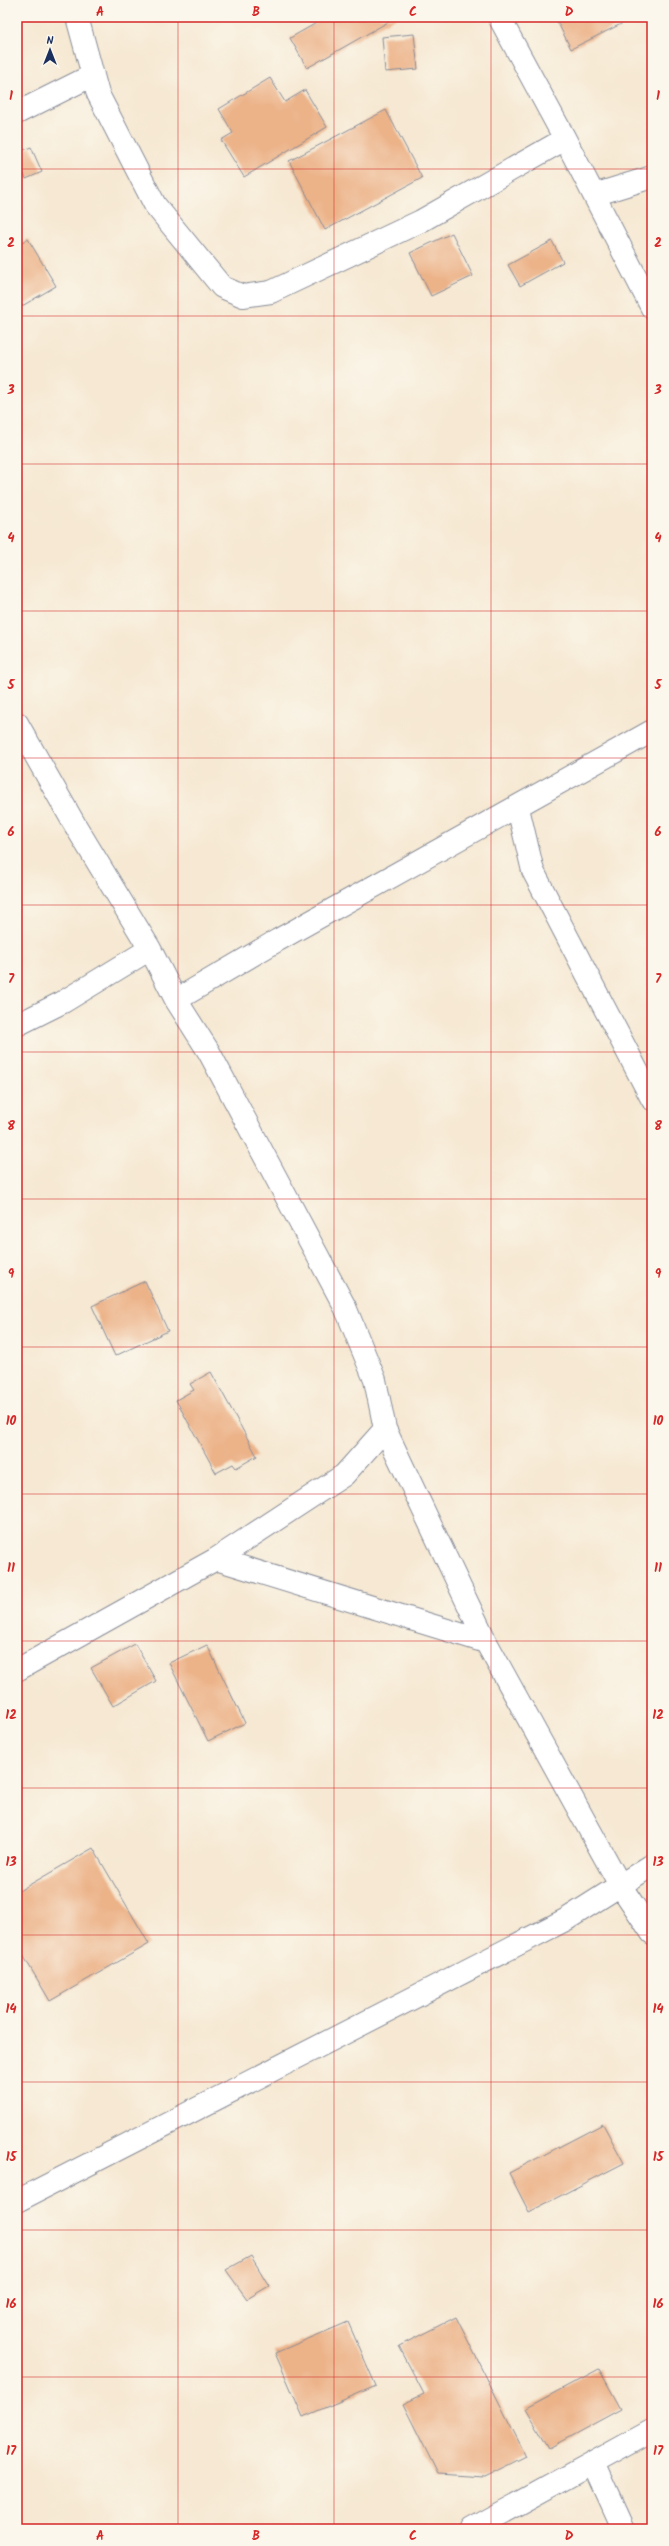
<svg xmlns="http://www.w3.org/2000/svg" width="669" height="2546" font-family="Kalam,sans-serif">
  <rect width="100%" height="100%" fill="#fbf7ec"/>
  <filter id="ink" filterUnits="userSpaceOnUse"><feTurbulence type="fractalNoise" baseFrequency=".025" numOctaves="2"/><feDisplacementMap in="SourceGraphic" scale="8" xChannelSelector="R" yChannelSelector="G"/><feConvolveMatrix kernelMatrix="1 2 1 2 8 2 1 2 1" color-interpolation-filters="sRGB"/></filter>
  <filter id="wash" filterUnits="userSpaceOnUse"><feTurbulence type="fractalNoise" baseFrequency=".012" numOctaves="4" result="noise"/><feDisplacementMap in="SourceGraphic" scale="16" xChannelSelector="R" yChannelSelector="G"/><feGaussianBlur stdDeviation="0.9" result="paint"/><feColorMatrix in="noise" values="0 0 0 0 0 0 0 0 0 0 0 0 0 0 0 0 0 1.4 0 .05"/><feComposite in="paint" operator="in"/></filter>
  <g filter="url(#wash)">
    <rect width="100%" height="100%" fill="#f6e8d2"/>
    <g id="blocks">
      <path fill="#ecb288" d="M327 17H397L307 68 290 38Z
        M555 17H635L571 49Z
        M414 34 418 69 385 72 382 37Z
        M270 78 285 102 305 90 327 127 244 177 221 140 233 133 219 109Z
        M386 110 422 178 325 230 289 161Z
        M31 147 42 172 26 179 17 159V153Z
        M452 233 473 276 431 296 410 253Z
        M28 239 56 286 17 309V245Z
        M552 241 563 262 520 286 508 265Z
        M145 1281 168 1331 115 1356 92 1306Z
        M211 1372 257 1456 236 1468 233 1464 216 1473 176 1400 194 1390 190 1384Z
        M135 1644 156 1681 113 1706 91 1668Z
        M207 1645 245 1723 208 1741 169 1663Z
        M93 1848 149 1944 50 2001 17 1945V1892Z
        M603 2124 624 2163 529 2212 509 2173Z
        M251 2256 269 2286 247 2299 226 2270Z
        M456 2317 526 2456 484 2477 438 2474 403 2404 424 2394 399 2346Z
        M348 2322 376 2386 303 2417 275 2353Z
        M599 2369 621 2409 549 2448 526 2408Z"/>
    </g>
  </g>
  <g filter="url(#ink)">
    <use href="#blocks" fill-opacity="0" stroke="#888c98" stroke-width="1"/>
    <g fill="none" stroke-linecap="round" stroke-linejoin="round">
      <g stroke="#888c98" stroke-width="24">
        <path id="minor" d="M77 17 98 94 155 205 222 287 243 296 271 292 421 221 565 139
          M499 17 565 139 652 308
          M17 113 93 75
          M594 195 652 177
          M17 723 75 825 150 949 176 1000 209 1052 345 1307 375 1380 385 1429 344 1475 216 1559
          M518 808 533 871 652 1099
          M176 1000 278 940 652 731
          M17 1025 63 1002 150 949
          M385 1429 486 1642 620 1885 652 1933
          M17 1670 216 1559 486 1642
          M17 2201 567 1919 652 1865
          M593 2463 623 2529
          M472 2529 652 2430"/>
      </g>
      <use href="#minor" stroke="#fff" stroke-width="22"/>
    </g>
  </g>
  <path fill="none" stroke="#d62828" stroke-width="1" stroke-opacity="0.55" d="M178 17V2529M334 17V2529M491 17V2529M17 169H652M17 316H652M17 464H652M17 611H652M17 758H652M17 905H652M17 1052H652M17 1199H652M17 1347H652M17 1494H652M17 1641H652M17 1788H652M17 1935H652M17 2082H652M17 2230H652M17 2377H652"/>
  <rect width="669" height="2546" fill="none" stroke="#fbf7ec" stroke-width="44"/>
  <g transform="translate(50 50)" stroke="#fbf7ec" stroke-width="3" paint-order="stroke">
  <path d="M0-3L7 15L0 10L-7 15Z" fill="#1b2f5e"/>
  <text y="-6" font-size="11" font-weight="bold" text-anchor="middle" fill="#1b2f5e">N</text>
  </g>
  <rect x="22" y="22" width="625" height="2502" fill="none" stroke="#d62828" stroke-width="1.5"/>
  <g font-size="13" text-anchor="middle" font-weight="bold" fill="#d62828">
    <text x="100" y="16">A</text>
    <text x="256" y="16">B</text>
    <text x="413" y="16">C</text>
    <text x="569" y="16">D</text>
    <text x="11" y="100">1</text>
    <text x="658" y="100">1</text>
    <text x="11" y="247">2</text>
    <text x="658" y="247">2</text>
    <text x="11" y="394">3</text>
    <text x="658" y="394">3</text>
    <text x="11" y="542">4</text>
    <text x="658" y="542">4</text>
    <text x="11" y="689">5</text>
    <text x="658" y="689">5</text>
    <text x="11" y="836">6</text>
    <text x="658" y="836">6</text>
    <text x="11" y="983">7</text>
    <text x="658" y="983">7</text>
    <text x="11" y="1130">8</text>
    <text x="658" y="1130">8</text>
    <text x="11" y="1278">9</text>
    <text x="658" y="1278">9</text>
    <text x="11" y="1425">10</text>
    <text x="658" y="1425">10</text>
    <text x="11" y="1572">11</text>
    <text x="658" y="1572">11</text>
    <text x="11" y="1719">12</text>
    <text x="658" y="1719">12</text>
    <text x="11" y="1866">13</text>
    <text x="658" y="1866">13</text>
    <text x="11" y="2013">14</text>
    <text x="658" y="2013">14</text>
    <text x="11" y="2161">15</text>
    <text x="658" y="2161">15</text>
    <text x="11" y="2308">16</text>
    <text x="658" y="2308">16</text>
    <text x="11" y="2455">17</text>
    <text x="658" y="2455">17</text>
    <text x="100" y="2540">A</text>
    <text x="256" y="2540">B</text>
    <text x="413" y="2540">C</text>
    <text x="569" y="2540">D</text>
  </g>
</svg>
